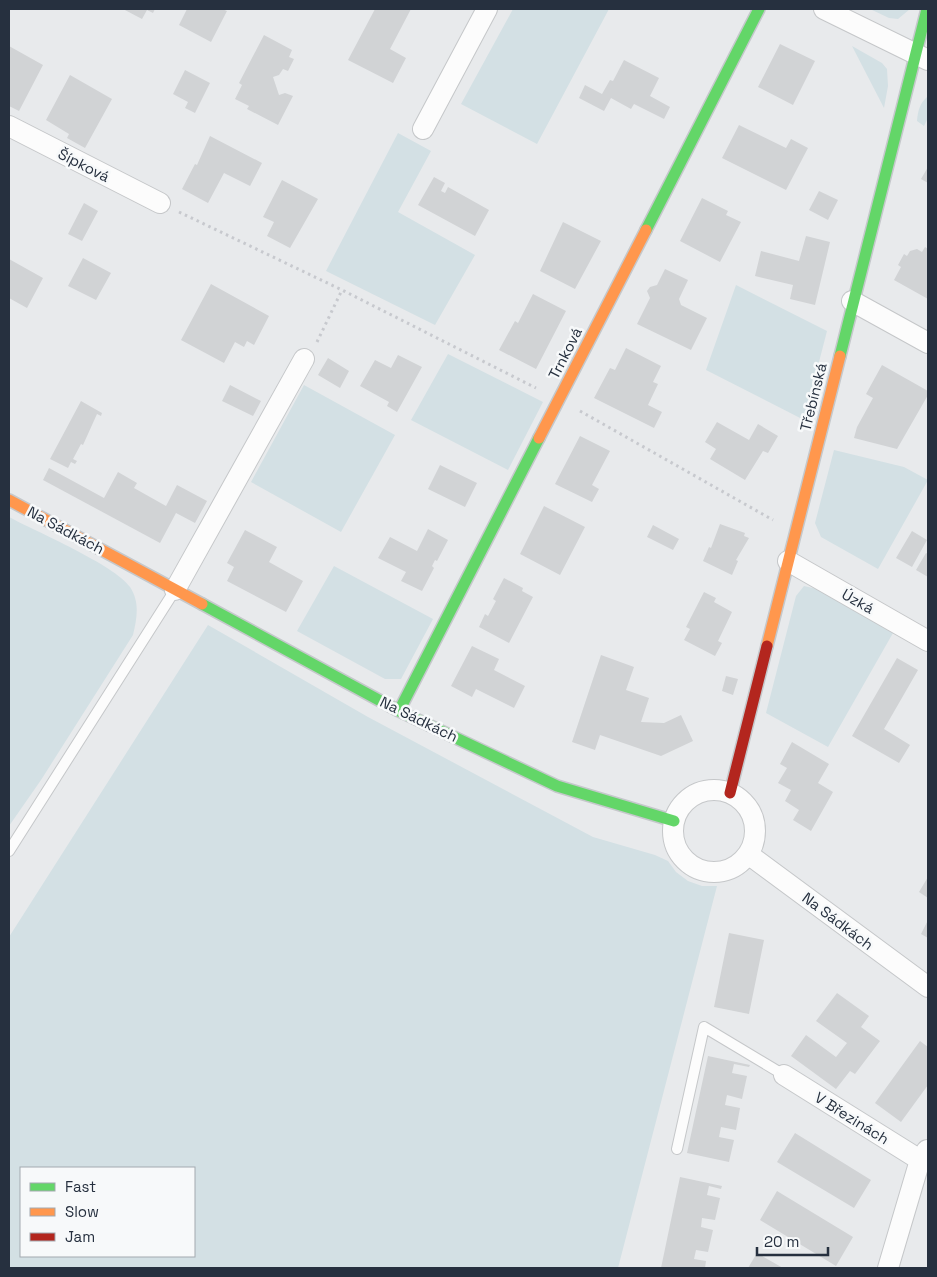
<svg xmlns="http://www.w3.org/2000/svg" width="937" height="1277" font-family="'Space Grotesk',sans-serif">
  <rect width="100%" height="100%" fill="#e8eaec"/>
  <path fill="#d3e0e4" fill-rule="evenodd" d="M513 9H609L537 144 461 104Z
    M870 9H910L898 19 889 18Z
    M852 46 882 63 887 69 888 86 884 108Z
    M928 96V118L924 126 917 121C918 110 920 103 928 96Z
    M398 133 431 151 398 212 475 255 435 325 326 271Z
    M736 285 827 331 804 420 706 370Z
    M448 354 543 402 508 470 411 420Z
    M304 385 395 435 341 532 251 482Z
    M834 450 904 467 928 480 878 569 821 537 815 523Z
    M9 517C35 531 115 565 130 587 140 602 137 618 133 635L41 780 9 826Z
    M334 566 433 619 401 679H385L297 631Z
    M804 586 817 589 893 633 828 747 766 713 796 596Z
    M208 625 368 717 593 837 655 855 668 861 676 872 688 881 702 886H717L618 1268H9V937ZM194 1168V1256H21V1168Z"/>
  <path fill="#d1d3d5" d="M123 9H155L153 13 147 10 142 19Z
    M187 9H222L227 11 211 42 179 25Z
    M375 9H411L390 49 406 58 393 83 348 60Z
    M264 35 292 50 289 57 294 59 288 71 283 69 279 75 273 77 279 95 285 93 293 96 278 125 247 109 249 106 235 99 242 85 239 83Z
    M780 44 815 61 793 105 758 87Z
    M9 46 43 65 19 111 9 106Z
    M624 60 659 78 650 96 670 107 664 119 634 104 631 109 611 98 604 111 579 98 585 85 602 94 610 80 613 81Z
    M185 70 210 83 195 113 185 108 188 102 173 94Z
    M70 75 112 99 85 148 67 138 69 134 46 120Z
    M739 125 786 148 791 139 808 148 786 190 722 158Z
    M210 136 262 163 250 186 224 173 208 203 182 189 195 164 197 165Z
    M928 167V183L921 179Z
    M434 177 445 183 441 191 445 193 448 187 489 210 475 236 418 205Z
    M282 180 318 199 290 248 267 236 274 222 263 217Z
    M819 191 838 200 828 220 809 210Z
    M702 198 728 211 726 215 741 222 720 262 680 241Z
    M84 203 98 211 82 241 68 234Z
    M563 222 601 241 575 289 540 271Z
    M806 236 830 242 815 305 790 299 793 285 755 276 761 251 799 261Z
    M925 247 928 249V299L894 280 901 267 898 265 904 254 907 256 910 251 917 249 922 252Z
    M83 258 111 273 96 300 68 286Z
    M9 259 43 278 27 308 9 298Z
    M665 269 688 280 679 299 681 305 707 318 691 350 637 324 650 298 647 291 650 287 657 285Z
    M211 284 269 316 254 345 247 341 244 347 235 342 224 363 181 340Z
    M533 294 566 311 536 369 499 350 515 321 518 323Z
    M626 348 661 366 653 382 658 384 648 405 662 412 654 428 594 398 610 368 615 370Z
    M398 355 422 367 397 412 387 406 389 402 360 386 375 360 391 368Z
    M328 358 349 371 340 388 318 375Z
    M882 365 928 391V395L897 449 854 438 857 427 873 398 866 394Z
    M230 385 261 401 253 416 222 401Z
    M81 401 102 413 101 416 97 414 83 445 81 444 73 459 77 461 75 464 71 462 68 468 50 459Z
    M717 422 749 440 758 424 778 436 768 453 763 451 745 480 710 459 716 449 705 442Z
    M580 436 610 451 592 485 599 489 592 502 555 484Z
    M440 465 477 483 465 507 428 489Z
    M49 468 104 498 118 472 137 483 134 488 166 506 177 485 207 501 195 523 176 513 160 543 43 480Z
    M544 506 585 527 560 575 520 554Z
    M720 524 745 533 744 536 749 538 736 560 738 561 732 575 703 561 709 547 711 548Z
    M653 525 679 539 673 550 647 537Z
    M428 529 448 540 437 561 435 560 432 566 434 568 422 591 401 581 406 572 378 558 390 537 417 551Z
    M245 530 277 547 269 562 303 581 286 612 227 581 234 567 227 563Z
    M912 531 927 540 912 567 896 558Z
    M926 553 928 554V577L916 570Z
    M504 578 523 588 522 591 533 597 509 643 479 627 485 614 488 616 496 601 493 599Z
    M704 592 716 598 714 602 732 612 718 641 722 643 715 656 684 640 690 629 686 627Z
    M472 646 499 659 494 670 525 686 514 708 476 689 472 697 451 686Z
    M601 655 634 667 626 690 649 698 641 722 664 723 681 715 693 741 661 756 600 735 595 750 572 742Z
    M897 658 918 670 884 729 910 745 899 763 852 736Z
    M726 676 738 679 733 695 722 691Z
    M792 742 829 764 818 783 833 792 811 831 793 820 799 810 785 801 791 790 778 783 787 768 780 764Z
    M928 877V898L919 892Z
    M928 920V938L921 934Z
    M729 933 764 940 749 1014 714 1007Z
    M837 993 869 1016 861 1027 880 1041 855 1074 850 1071 836 1089 791 1056 806 1035 836 1057 847 1043 816 1021Z
    M920 1041 928 1047V1085L901 1122 875 1103Z
    M708 1056 750 1065 749 1067 734 1064 732 1073 747 1076 742 1099 727 1095 725 1105 740 1108 736 1130 721 1127 719 1137 734 1140 729 1162 687 1153Z
    M795 1133 871 1180 854 1208 777 1162Z
    M680 1177 722 1186 721 1189 709 1186 707 1195 720 1198 715 1220 702 1218 701 1227 713 1230 708 1252 696 1250 694 1259 706 1261 705 1268H661Z
    M777 1191 853 1237 836 1266 760 1220Z
    M757 1253 783 1268H748Z"/>
  <g fill="none" stroke-linecap="round" stroke-linejoin="round">
    <g stroke="#c5c7c9" stroke-width="12">
      <path id="lane" d="M9 851 175 590
        M677 1149 704 1027 784 1075"/>
    </g>
    <g stroke="#c5c7c9" stroke-width="22">
      <path id="street" d="M824 9 928 60
        M9 126 160 203
        M423 129 487 9
        M852 301 928 343
        M788 561 928 641
        M175 590 304 359
        M673 831a41 41 0 1 1 82 0a41 41 0 1 1-82 0Z
        M748 854 928 987
        M784 1075 920 1160
        M888 1268 920 1160 927 1150"/>
    </g>
    <g stroke="#c5c8cb" stroke-width="14">
      <path id="fast" d="M646 230 759 9
        M840 356 927 9
        M202 604 399 711 557 786 674 821
        M399 711 539 438"/>
    </g>
    <g stroke="#c5c8cb" stroke-width="14">
      <path id="slow" d="M539 438 646 230
        M9 500 202 604
        M767 646 840 356"/>
    </g>
    <g stroke="#c5c8cb" stroke-width="14">
      <path id="jam" d="M730 793 767 646"/>
    </g>
    <path stroke="#c7c9ce" stroke-width="3" stroke-dasharray="2.5 4" stroke-linecap="butt" d="M179 212 342 290 536 388
      M317 342 342 290
      M580 411 773 520"/>
    <use href="#lane" stroke="#fcfcfc" stroke-width="10"/>
    <use href="#street" stroke="#fcfcfc" stroke-width="20"/>
    <use href="#fast" stroke="#63d668" stroke-width="11"/>
    <use href="#slow" stroke="#ff974d" stroke-width="11"/>
    <use href="#jam" stroke="#b3261e" stroke-width="11"/>
  </g>
  <g text-anchor="middle" dominant-baseline="central" stroke-width="5" stroke-linejoin="round" paint-order="stroke">
    <g font-size="15" fill="#26303f" stroke="#f7f9fa">
      <text transform="translate(84 165) rotate(27)">Šípková</text>
      <text transform="translate(565 353) rotate(-63)">Trnková</text>
      <text transform="translate(813 397) rotate(-76)">Třebínská</text>
      <text transform="translate(66 530) rotate(28)">Na Sádkách</text>
      <text transform="translate(858 601) rotate(30)">Úzká</text>
      <text transform="translate(419 719) rotate(26)">Na Sádkách</text>
      <text transform="translate(838 921) rotate(37)">Na Sádkách</text>
      <text transform="translate(852 1118) rotate(32)">V Březinách</text>
    </g>
  </g>
  <rect width="937" height="1277" fill="none" stroke="#26303f" stroke-width="20"/>
  <rect x="20" y="1167" width="175" height="90" fill="#f7f9fa" stroke="#a3a9af"/>
  <rect x="30" y="1183" width="25" height="8" fill="#63d668" stroke="#a3a9af"/>
  <text x="65" y="1192" font-size="15" fill="#26303f">Fast</text>
  <rect x="30" y="1208" width="25" height="8" fill="#ff974d" stroke="#a3a9af"/>
  <text x="65" y="1217" font-size="15" fill="#26303f">Slow</text>
  <rect x="30" y="1233" width="25" height="8" fill="#b3261e" stroke="#a3a9af"/>
  <text x="65" y="1242" font-size="15" fill="#26303f">Jam</text>
  <path d="M757 1247v8h71v-8" fill="none" stroke="#26303f" stroke-width="2.5"/>
  <text x="764" y="1247" font-size="15" fill="#26303f" stroke="#f7f9fa" stroke-width="4" paint-order="stroke">20 m</text>
</svg>
